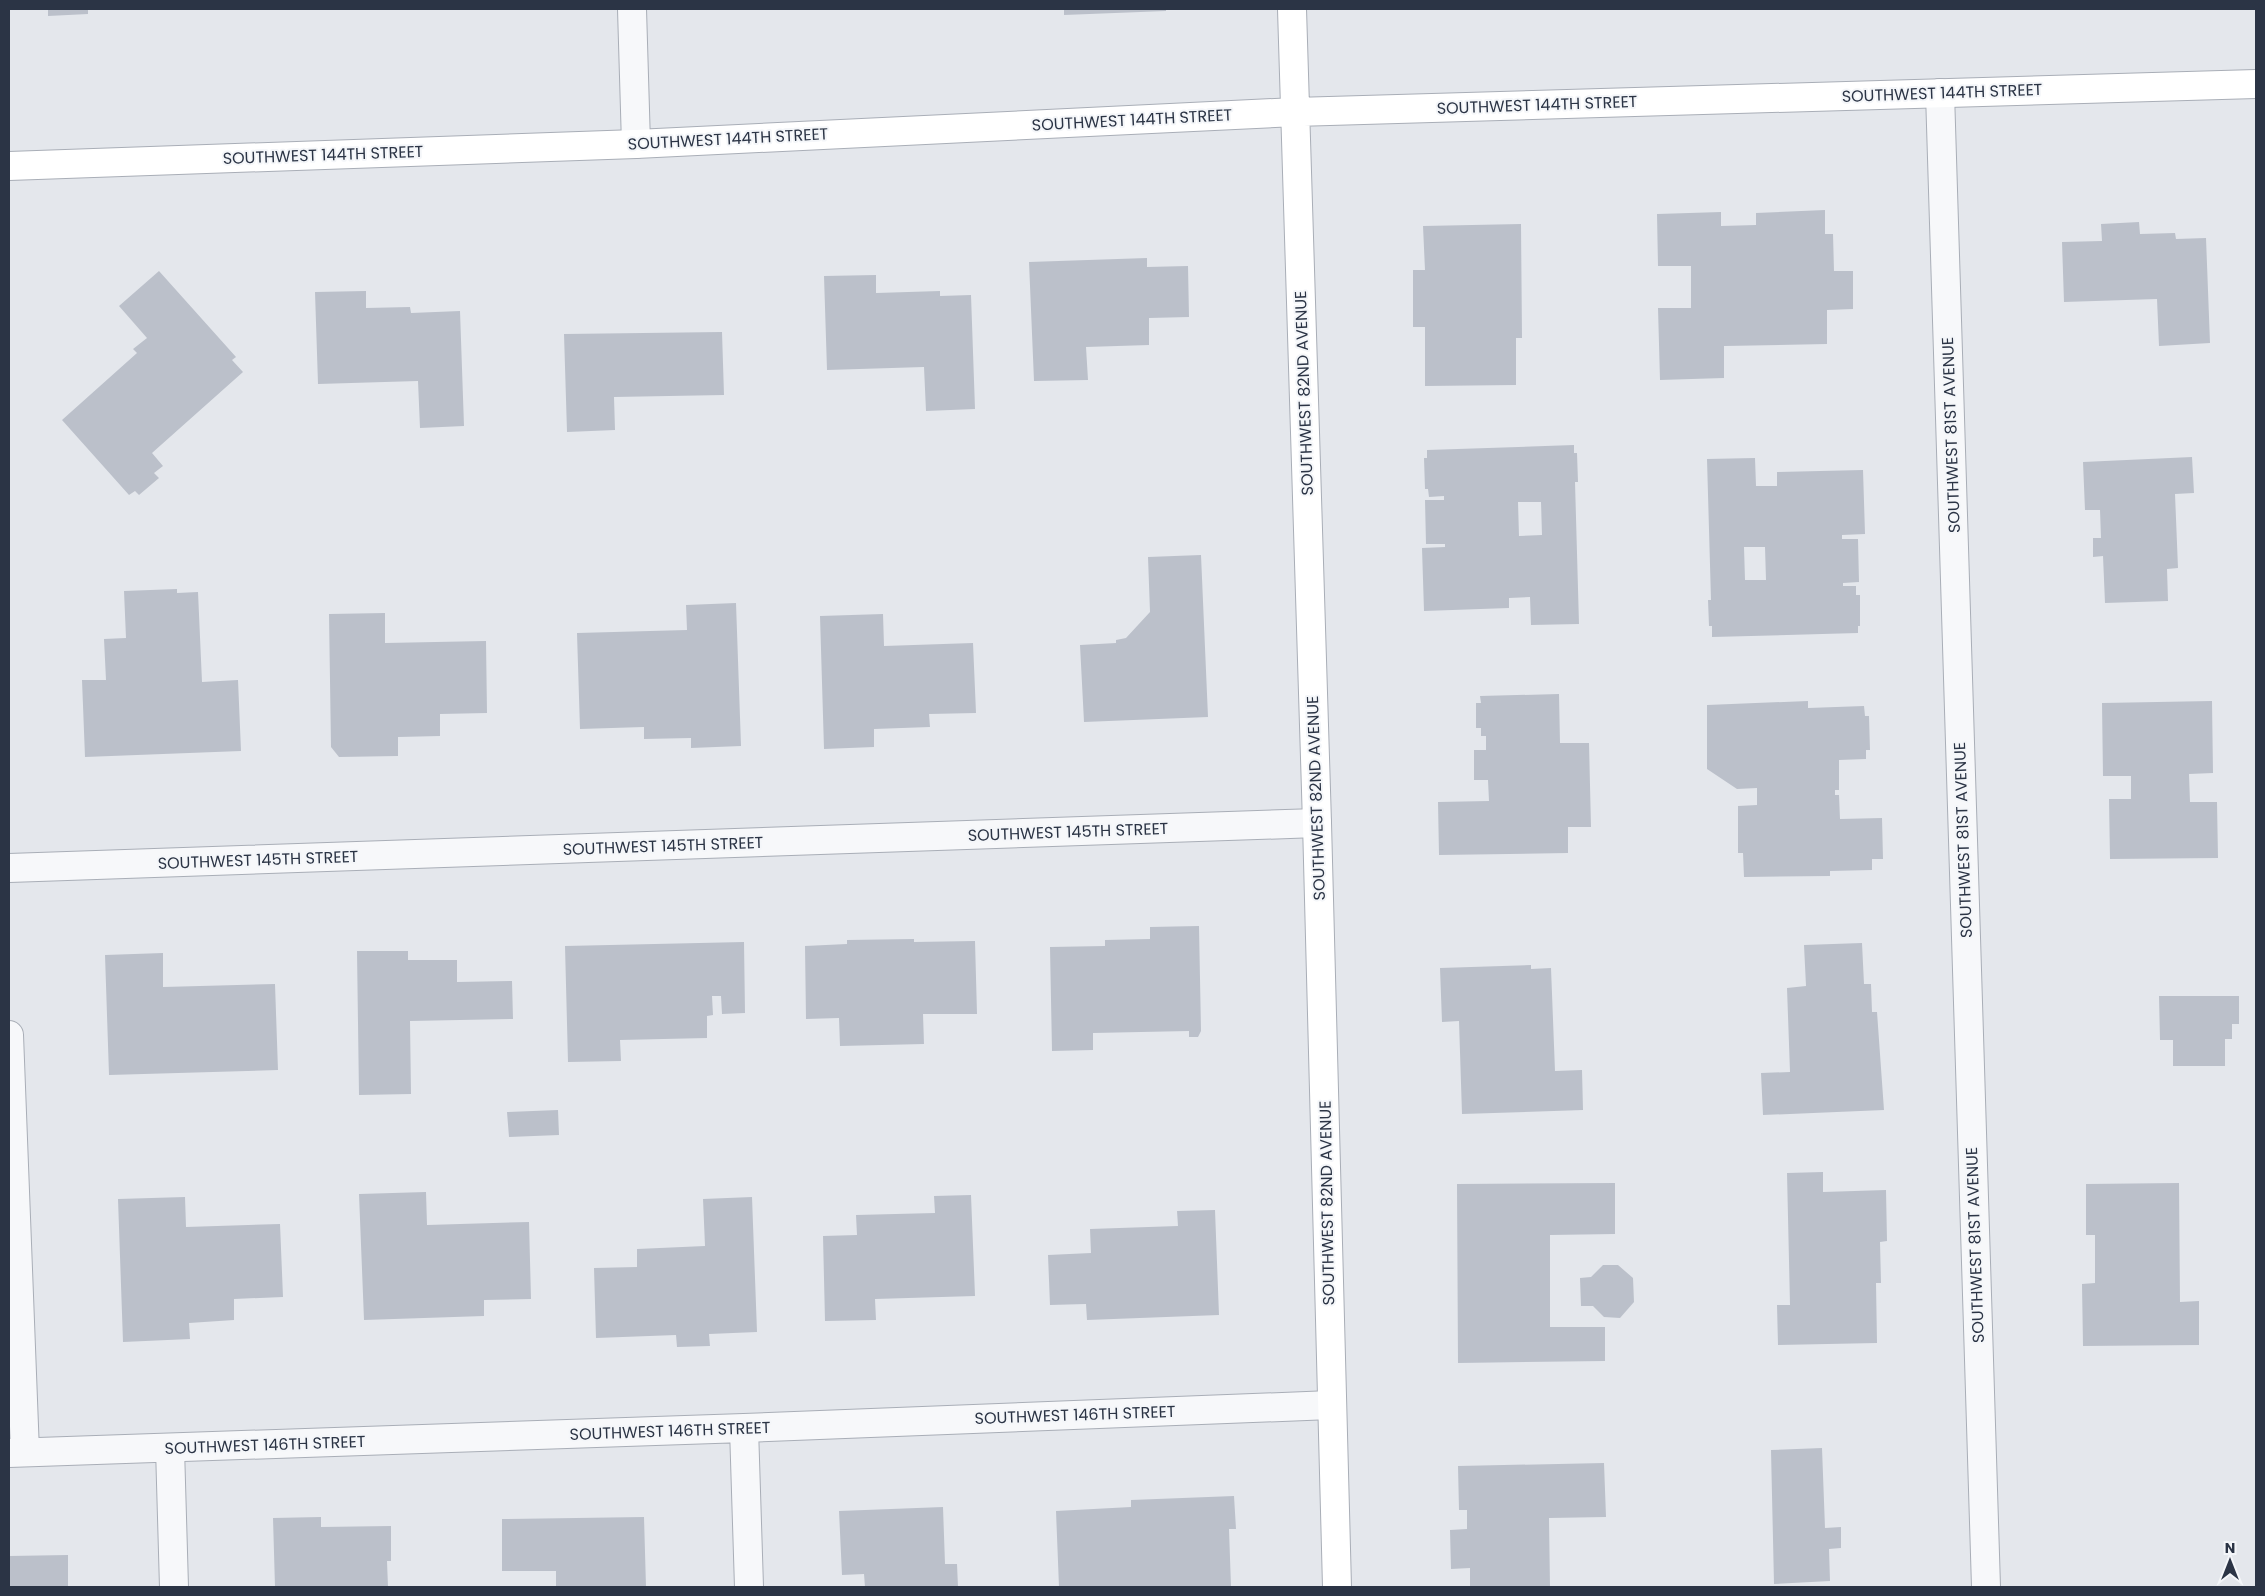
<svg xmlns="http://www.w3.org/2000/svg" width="2265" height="1596" font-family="Poppins,sans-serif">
  <rect width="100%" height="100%" fill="#e4e7ec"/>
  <path fill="#bbc0ca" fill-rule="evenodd" d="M48 9H88V14L48 16Z
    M1064 9H1166V11L1064 15Z
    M1825 210V234H1833L1834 271H1853V309L1827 310V344L1724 346V378L1660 380 1658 308H1691V266H1658L1657 214 1721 212V226L1756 225V213Z
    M2139 222 2140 234 2175 233 2176 239 2206 238 2210 343 2159 346 2157 299 2064 302 2062 242 2102 241 2101 224Z
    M1521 224 1522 338H1516V385L1425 386V327H1413V270H1425L1423 226Z
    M1147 258V267L1188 266 1189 317 1149 318V345L1086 347 1088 380 1034 381 1029 262Z
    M159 271 236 357 232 360 243 372 152 453 163 466 154 473 159 478 139 495 135 491 129 495 62 420 137 353 133 349 147 338 119 306Z
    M876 275V293L940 291V296L971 295 975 409 926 411 924 367 827 370 824 276Z
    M366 291V308L410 307 411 313 460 311 464 426 420 428 418 381 318 384 315 292Z
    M722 332 724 395 614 397 615 430 567 432 564 334Z
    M1574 445V453H1577L1578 482H1575L1579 624 1531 625 1530 597 1509 598V608L1424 611 1422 548 1445 547V544H1426L1425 500H1444V496L1429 497 1428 489H1425L1424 458H1427V450ZM1518 502H1541L1542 535 1519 536Z
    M2192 457 2194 493 2175 494 2178 568 2167 569 2168 601 2105 603 2103 556 2093 557V538H2101L2100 510H2085L2083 462Z
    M1755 458 1756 486H1777V472L1863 470 1865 534 1842 535V539H1858L1859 582 1843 583V586H1856V595H1860V626H1858V633L1712 637V626H1709L1708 600H1711L1707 459ZM1744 547H1765L1766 580H1745Z
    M1201 555 1208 717 1084 722 1080 645 1116 643V640L1126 638 1150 612 1148 557Z
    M177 589V593L198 592 202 682 238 680 241 751 85 757 82 680H106L104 639 126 638 124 591Z
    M736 603 741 746 691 748V738L644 739V727L580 729 577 633 687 630 686 605Z
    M385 613V643L486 641 487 713 440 714V736L398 737V756L339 757 331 747 329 614Z
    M883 614 884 646 973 643 976 713 929 714 930 727 874 729V747L824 749 820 616Z
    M1559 694 1560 743H1589L1591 827H1568V853L1439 855 1438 802 1489 801 1488 780H1474V750H1486V736H1481V728H1476V703H1481L1480 696Z
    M1808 701V708L1864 706 1865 716H1869L1870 750H1866V759L1839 760V790H1835V795H1839L1840 819 1882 818 1883 859H1872V870L1830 871V876L1744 877 1743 853H1738V806L1757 805V788L1737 789 1707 769V705Z
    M2212 701 2213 773 2189 774 2190 802H2217L2218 858 2110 859 2109 799H2131V776H2103L2102 703Z
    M1199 926 1201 1031 1198 1037H1189V1031L1093 1033V1050L1052 1051 1050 947 1105 946V940L1150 939V927Z
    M914 939V942L975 941 977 1014H923L924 1044 840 1046 839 1018 806 1019 805 946 847 944V940Z
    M744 942 745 1013 722 1014 721 996H712L713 1015 707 1016V1038L620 1040 621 1061 568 1062 565 946Z
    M1862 943 1864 984H1871L1872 1012H1877L1884 1110 1763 1115 1761 1073 1790 1072 1787 988 1806 986 1804 945Z
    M357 951H408V960H457V982L512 981 513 1019 410 1021 411 1094 359 1095Z
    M163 953V987L275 984 278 1070 109 1075 105 955Z
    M1531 965V969L1551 968 1555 1071 1582 1070 1583 1110 1462 1114 1459 1021 1442 1022 1440 968Z
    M2159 996H2239V1024H2232V1039H2225V1066H2173V1040H2160Z
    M558 1110 559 1135 509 1137 507 1112Z
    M1823 1172V1192L1886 1190 1887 1241 1880 1242 1881 1283H1876L1877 1343 1778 1345 1777 1305H1790L1787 1173Z
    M1615 1183V1234L1550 1235V1327H1605V1361L1458 1363 1457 1184Z
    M2179 1183 2180 1302 2199 1301V1345L2083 1346 2082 1284 2095 1283V1235H2086V1184Z
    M426 1192 427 1225 529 1222 531 1299 484 1300V1316L364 1320 359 1194Z
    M971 1195 975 1296 875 1299 876 1320 825 1321 823 1236 857 1235 856 1215 935 1213 934 1196Z
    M185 1197 186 1227 280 1224 283 1297 234 1299V1320L189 1323 190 1339 123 1342 118 1199Z
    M752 1197 757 1332 709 1334 710 1346 677 1347 676 1335 596 1338 594 1268 637 1267V1249L705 1246 703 1199Z
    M1215 1210 1219 1315 1087 1320 1086 1304 1050 1305 1048 1255 1091 1253 1090 1229 1178 1226 1177 1211Z
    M1603 1265H1618L1633 1278 1634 1302 1620 1318 1604 1317 1593 1306H1581L1580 1278 1591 1277Z
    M1822 1448 1825 1528 1841 1527V1548L1829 1549 1830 1581 1774 1584 1771 1450Z
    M1604 1463 1606 1517 1549 1518 1550 1587H1470V1568L1451 1569 1450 1530 1467 1529V1510H1459L1458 1466Z
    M1234 1496 1236 1529H1229L1231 1587H1059L1056 1511 1131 1507V1500Z
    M943 1507 945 1564H957L958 1587H865L864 1574 842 1575 839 1511Z
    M321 1517V1527L391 1526V1561H387L388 1587H275L273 1518Z
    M644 1517 646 1587H556V1571H502V1519Z
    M68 1555V1587H9V1556Z"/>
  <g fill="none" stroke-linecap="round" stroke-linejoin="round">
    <g stroke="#a9aeb7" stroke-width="30">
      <path id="street" d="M632 9 636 144
        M1940 93 1986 1587
        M9 868 1317 823
        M9 1035 25 1452
        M744 1428 749 1587
        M170 1448 174 1587
        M9 1453 744 1428 1331 1405"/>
    </g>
    <g stroke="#a9aeb7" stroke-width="30">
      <path id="secondary" d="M1292 9 1317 823 1337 1587
        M9 166 636 144 1295 112 2256 84"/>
    </g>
    <use href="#street" stroke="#f7f8fa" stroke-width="28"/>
    <use href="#secondary" stroke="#fff" stroke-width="28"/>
  </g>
  <g text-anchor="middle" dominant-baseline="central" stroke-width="4" stroke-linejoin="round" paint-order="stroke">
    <g font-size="16" fill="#2b3445" stroke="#f4f6f9">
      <text transform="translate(1942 93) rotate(-2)">SOUTHWEST 144TH STREET</text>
      <text transform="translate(1537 105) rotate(-2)">SOUTHWEST 144TH STREET</text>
      <text transform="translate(1132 120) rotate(-3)">SOUTHWEST 144TH STREET</text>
      <text transform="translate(728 139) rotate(-3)">SOUTHWEST 144TH STREET</text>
      <text transform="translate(323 155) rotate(-2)">SOUTHWEST 144TH STREET</text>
      <text transform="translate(1304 393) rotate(-92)">SOUTHWEST 82ND AVENUE</text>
      <text transform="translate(1951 435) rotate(-92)">SOUTHWEST 81ST AVENUE</text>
      <text transform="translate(1316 798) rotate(-92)">SOUTHWEST 82ND AVENUE</text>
      <text transform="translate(1068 832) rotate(-2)">SOUTHWEST 145TH STREET</text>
      <text transform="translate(1963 840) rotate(-92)">SOUTHWEST 81ST AVENUE</text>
      <text transform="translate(663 846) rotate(-2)">SOUTHWEST 145TH STREET</text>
      <text transform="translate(258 860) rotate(-2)">SOUTHWEST 145TH STREET</text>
      <text transform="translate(1327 1203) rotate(-91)">SOUTHWEST 82ND AVENUE</text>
      <text transform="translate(1975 1245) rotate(-92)">SOUTHWEST 81ST AVENUE</text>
      <text transform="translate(1075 1415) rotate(-2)">SOUTHWEST 146TH STREET</text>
      <text transform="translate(670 1431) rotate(-2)">SOUTHWEST 146TH STREET</text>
      <text transform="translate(265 1445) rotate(-2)">SOUTHWEST 146TH STREET</text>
    </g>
  </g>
  <rect width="2265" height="1596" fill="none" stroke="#2b3445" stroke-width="20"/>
  <g transform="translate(2230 1561)" stroke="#f4f6f9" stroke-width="4" paint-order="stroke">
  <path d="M0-4L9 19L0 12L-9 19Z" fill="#2b3445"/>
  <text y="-8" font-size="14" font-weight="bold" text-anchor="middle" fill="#2b3445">N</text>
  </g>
</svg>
